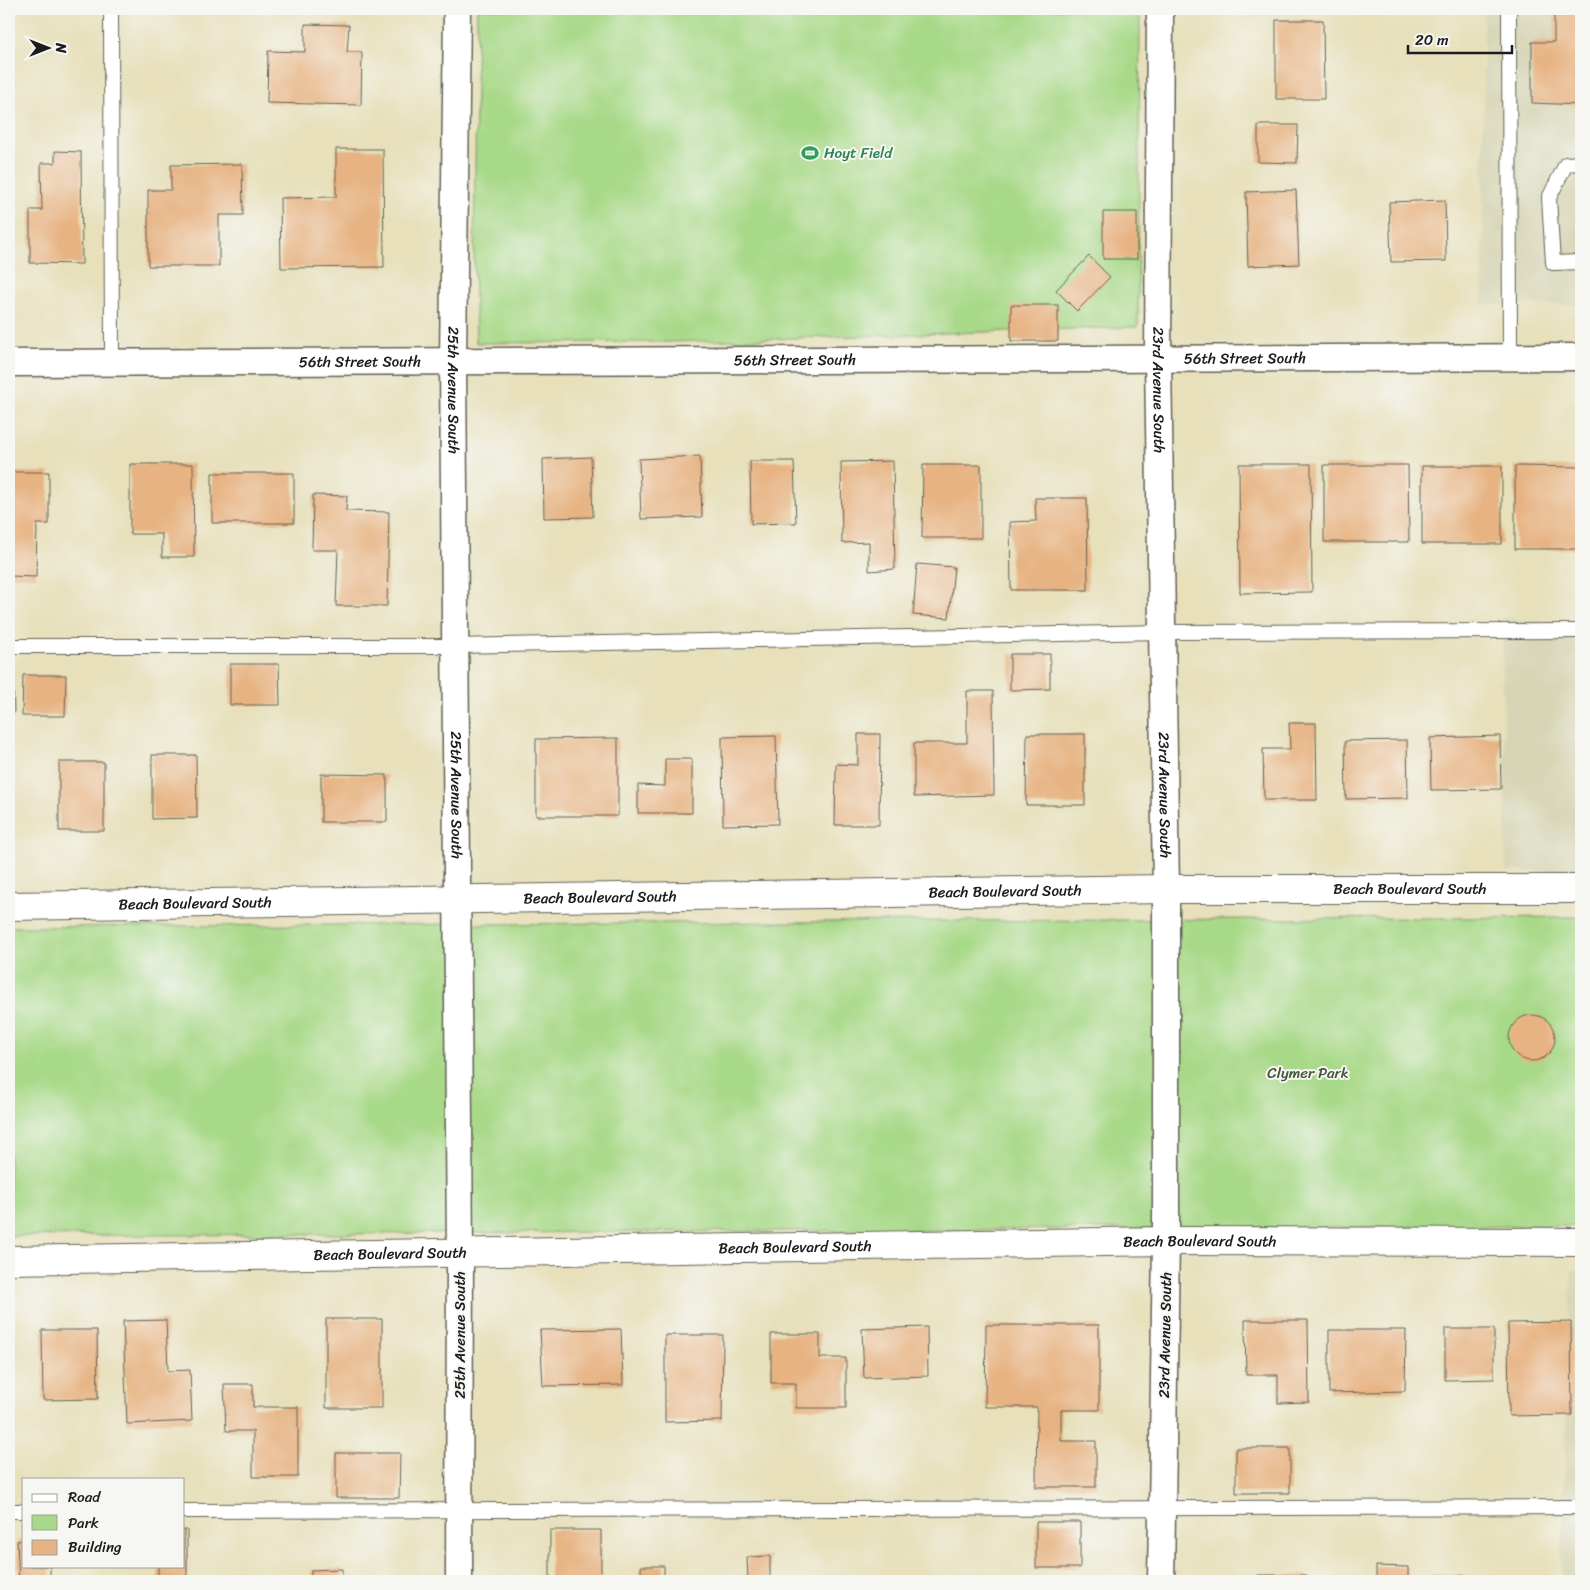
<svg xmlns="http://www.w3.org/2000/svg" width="1590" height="1590" font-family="Sriracha,sans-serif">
  <rect width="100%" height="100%" fill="#f6f6f2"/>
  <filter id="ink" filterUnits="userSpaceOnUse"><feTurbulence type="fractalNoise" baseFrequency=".02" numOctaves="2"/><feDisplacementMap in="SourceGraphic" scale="10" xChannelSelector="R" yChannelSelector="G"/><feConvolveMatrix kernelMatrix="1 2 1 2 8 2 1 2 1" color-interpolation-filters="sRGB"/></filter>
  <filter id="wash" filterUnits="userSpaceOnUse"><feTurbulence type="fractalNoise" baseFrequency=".0096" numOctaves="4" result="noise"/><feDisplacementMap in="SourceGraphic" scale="20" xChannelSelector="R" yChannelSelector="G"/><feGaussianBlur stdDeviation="1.12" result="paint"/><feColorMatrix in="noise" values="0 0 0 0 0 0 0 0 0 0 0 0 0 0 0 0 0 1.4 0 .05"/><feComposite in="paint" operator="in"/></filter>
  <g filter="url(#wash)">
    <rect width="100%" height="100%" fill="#e7e0bb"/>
    <path fill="#d7d5b5" d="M1484 9H1581V305L1482 304Z
      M1502 618 1581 624V871H1506Z
      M1571 1270 1581 1271V1581H1561Z"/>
    <path fill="#a8d988" stroke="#627a52" d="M477 9H1140L1138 327 671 342 476 343 474 258Z
      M1581 917V1226L9 1236V927Z"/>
    <g id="blocks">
      <path fill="#e7b382" d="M1554 9H1581V105L1532 103V42H1554Z
        M1276 20H1323L1324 99H1276Z
        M305 24 349 25 347 52H362L361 105 267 103 268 51 305 52Z
        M1258 125H1298L1297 163 1258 162Z
        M336 149H383L384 267 281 268 280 198 336 197Z
        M55 151 81 152 82 264 30 263V210H42L41 163H55Z
        M242 164 243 215H219V266H148V190H171V165Z
        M1296 190 1299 264 1248 266 1246 192Z
        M1445 200 1446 261 1391 262 1389 202Z
        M1103 212H1137V259H1103Z
        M1089 256 1110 277 1077 311 1056 290Z
        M1011 305H1058V341H1011Z
        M700 456 702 517 641 519 639 459Z
        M591 457 593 517 544 518 543 459Z
        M750 461H794L796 523 751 524Z
        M893 461 895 569 869 571V542L842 543 841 462Z
        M130 464H193L194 557H162V534H130Z
        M1239 464H1311L1312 592 1240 593Z
        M923 465H981V538H922Z
        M1324 465H1408L1409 542H1324Z
        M1422 466H1502V544H1422Z
        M1515 466 1581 467V549H1515Z
        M9 472H49V524H37L36 577 9 576Z
        M212 473H294V523H212Z
        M313 495 347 496 346 511 389 512 387 606H336L338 550H312Z
        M1035 498H1087L1088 590H1011L1010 522 1036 521Z
        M917 564 954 567 949 618 913 615Z
        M1010 654H1050V689L1010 690Z
        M230 664H279L280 705H230Z
        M9 674H13L14 713H9Z
        M23 675H66L65 716H22Z
        M967 691H993L994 795 914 797V743H967Z
        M1289 723H1316L1317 800H1264L1263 749H1290Z
        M858 734H880L879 825H835L836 764 858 765Z
        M1027 734H1085V805H1026Z
        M776 736 778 824 723 825 722 737Z
        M1500 736 1501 789 1431 790 1430 738Z
        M618 738V816H536V739Z
        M1407 740 1408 798 1346 799 1345 741Z
        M152 755H196L197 818 152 819Z
        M665 759H692V813H638V785L665 786Z
        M59 762H104V831H59Z
        M321 774 387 775V822H321Z
        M1509 1038a23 23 0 1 1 46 0a23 23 0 1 1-46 0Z
        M326 1319H382V1408H326Z
        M166 1320 168 1371 190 1370 192 1421 127 1424 123 1321Z
        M1245 1320H1308L1309 1402 1278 1403V1375H1246Z
        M1571 1322 1572 1415 1509 1416 1508 1323Z
        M986 1325H1099V1410H1061V1441H1096V1487H1036L1037 1407H985Z
        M927 1327 928 1376 864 1378 862 1329Z
        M621 1329 623 1385 543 1386 540 1330Z
        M1445 1329H1494V1379L1445 1380Z
        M42 1330H97L98 1399 43 1400Z
        M1329 1330H1406L1405 1391 1329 1393Z
        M771 1334H820V1358H846V1408H796V1383H771Z
        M665 1335H723L722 1421 665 1422Z
        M224 1384H253V1407H298V1477H253V1431H226Z
        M1236 1448H1290V1493H1236Z
        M336 1453H400L399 1498H336Z
        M1036 1522H1080V1568H1036Z
        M184 1530H187V1581H158V1566H184Z
        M550 1530H601V1581H550Z
        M24 1540V1566H50V1581H19L17 1541Z
        M770 1556V1581H748L747 1557Z
        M641 1566H664V1581H641Z
        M1376 1566 1408 1567V1581H1376Z
        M342 1569V1581H311V1570Z
        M1258 1575H1307V1581H1258Z
        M1436 1575 1489 1576V1581H1436Z"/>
    </g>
  </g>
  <g filter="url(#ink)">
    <use href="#blocks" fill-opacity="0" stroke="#636154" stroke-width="1"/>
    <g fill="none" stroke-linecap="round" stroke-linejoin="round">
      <g stroke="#636154" stroke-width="16">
        <path id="service" d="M111 9 112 363
          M1509 9 1510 357
          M1581 163 1566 164 1549 198 1553 263 1581 262
          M9 646H455L1162 632 1581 631
          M9 1511H24
          M184 1511 1581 1507"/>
      </g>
      <g stroke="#636154" stroke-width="29">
        <g id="minor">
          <path id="s1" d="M457 9 453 361 460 1253 459 1581"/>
          <path id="s2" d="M1160 9 1158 358 1166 889V1241L1161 1581"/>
          <path id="s3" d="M9 363 1581 357"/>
        </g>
      </g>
      <g stroke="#636154" stroke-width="30">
        <g id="tertiary">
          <path id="s4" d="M9 906 1166 889H1581"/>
          <path id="s5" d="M9 1260 1166 1241 1581 1242"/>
        </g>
      </g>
      <use href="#service" stroke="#fff" stroke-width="14"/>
      <use href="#minor" stroke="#fff" stroke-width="26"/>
      <use href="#tertiary" stroke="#fff" stroke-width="28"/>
    </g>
  </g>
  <defs>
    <g id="stadium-bare" transform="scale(1.35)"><path d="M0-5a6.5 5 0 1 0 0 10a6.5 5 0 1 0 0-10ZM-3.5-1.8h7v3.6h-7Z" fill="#2e9e5b" stroke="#f6f6f2" stroke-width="2.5" paint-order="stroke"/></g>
  </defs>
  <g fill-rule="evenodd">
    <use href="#stadium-bare" x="810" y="153"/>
  </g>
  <g text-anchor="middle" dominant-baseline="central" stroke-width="4" stroke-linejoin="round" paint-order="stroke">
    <g font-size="15" fill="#27864d" stroke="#f6f6f2" text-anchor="start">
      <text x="824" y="153">Hoyt Field</text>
    </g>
    <g font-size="15" fill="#1c1c1c" stroke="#f6f6f2">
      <text stroke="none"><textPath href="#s3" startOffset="1236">56th Street South</textPath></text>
      <text stroke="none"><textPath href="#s3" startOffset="786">56th Street South</textPath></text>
      <text stroke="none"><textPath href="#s3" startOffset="351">56th Street South</textPath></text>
      <text stroke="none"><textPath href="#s1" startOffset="381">25th Avenue South</textPath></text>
      <text stroke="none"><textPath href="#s2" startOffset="381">23rd Avenue South</textPath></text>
      <text stroke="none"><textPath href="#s1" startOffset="786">25th Avenue South</textPath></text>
      <text stroke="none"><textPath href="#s2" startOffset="786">23rd Avenue South</textPath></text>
      <text stroke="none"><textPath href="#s4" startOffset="1401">Beach Boulevard South</textPath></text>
      <text stroke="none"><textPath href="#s4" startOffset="996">Beach Boulevard South</textPath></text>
      <text stroke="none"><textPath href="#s4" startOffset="591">Beach Boulevard South</textPath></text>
      <text stroke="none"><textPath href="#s4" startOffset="186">Beach Boulevard South</textPath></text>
      <text stroke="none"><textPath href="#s5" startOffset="1191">Beach Boulevard South</textPath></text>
      <text stroke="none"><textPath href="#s5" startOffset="786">Beach Boulevard South</textPath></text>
      <text stroke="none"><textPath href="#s5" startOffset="381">Beach Boulevard South</textPath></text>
      <text transform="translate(460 1335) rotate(-90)">25th Avenue South</text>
      <text transform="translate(1165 1335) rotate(-89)">23rd Avenue South</text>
    </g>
    <g font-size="15" fill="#46553c" stroke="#f6f6f2">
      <text x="1308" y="1073">Clymer Park</text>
    </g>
  </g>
  <rect width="1590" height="1590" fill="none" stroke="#f6f6f2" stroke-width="30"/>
  <rect x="22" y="1478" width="162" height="90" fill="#f6f6f2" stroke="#9f9f9c"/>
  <rect x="32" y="1494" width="25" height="8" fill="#ffffff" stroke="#9f9f9c"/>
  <text x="68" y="1502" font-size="15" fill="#1c1c1c">Road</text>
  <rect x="32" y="1515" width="25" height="15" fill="#a8d988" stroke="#9f9f9c"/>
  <text x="68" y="1528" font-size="15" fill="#1c1c1c">Park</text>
  <rect x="32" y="1540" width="25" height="15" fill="#e7b382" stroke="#9f9f9c"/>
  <text x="68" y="1552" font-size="15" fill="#1c1c1c">Building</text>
  <g transform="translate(48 48) rotate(90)" stroke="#f6f6f2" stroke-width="4" paint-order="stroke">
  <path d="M0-4L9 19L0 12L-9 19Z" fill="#1c1c1c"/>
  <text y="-8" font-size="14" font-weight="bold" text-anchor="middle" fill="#1c1c1c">N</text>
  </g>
  <path d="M1408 45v8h104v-8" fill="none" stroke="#1c1c1c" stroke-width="2.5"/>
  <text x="1415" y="45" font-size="15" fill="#1c1c1c" stroke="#f6f6f2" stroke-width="4" paint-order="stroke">20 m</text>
</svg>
